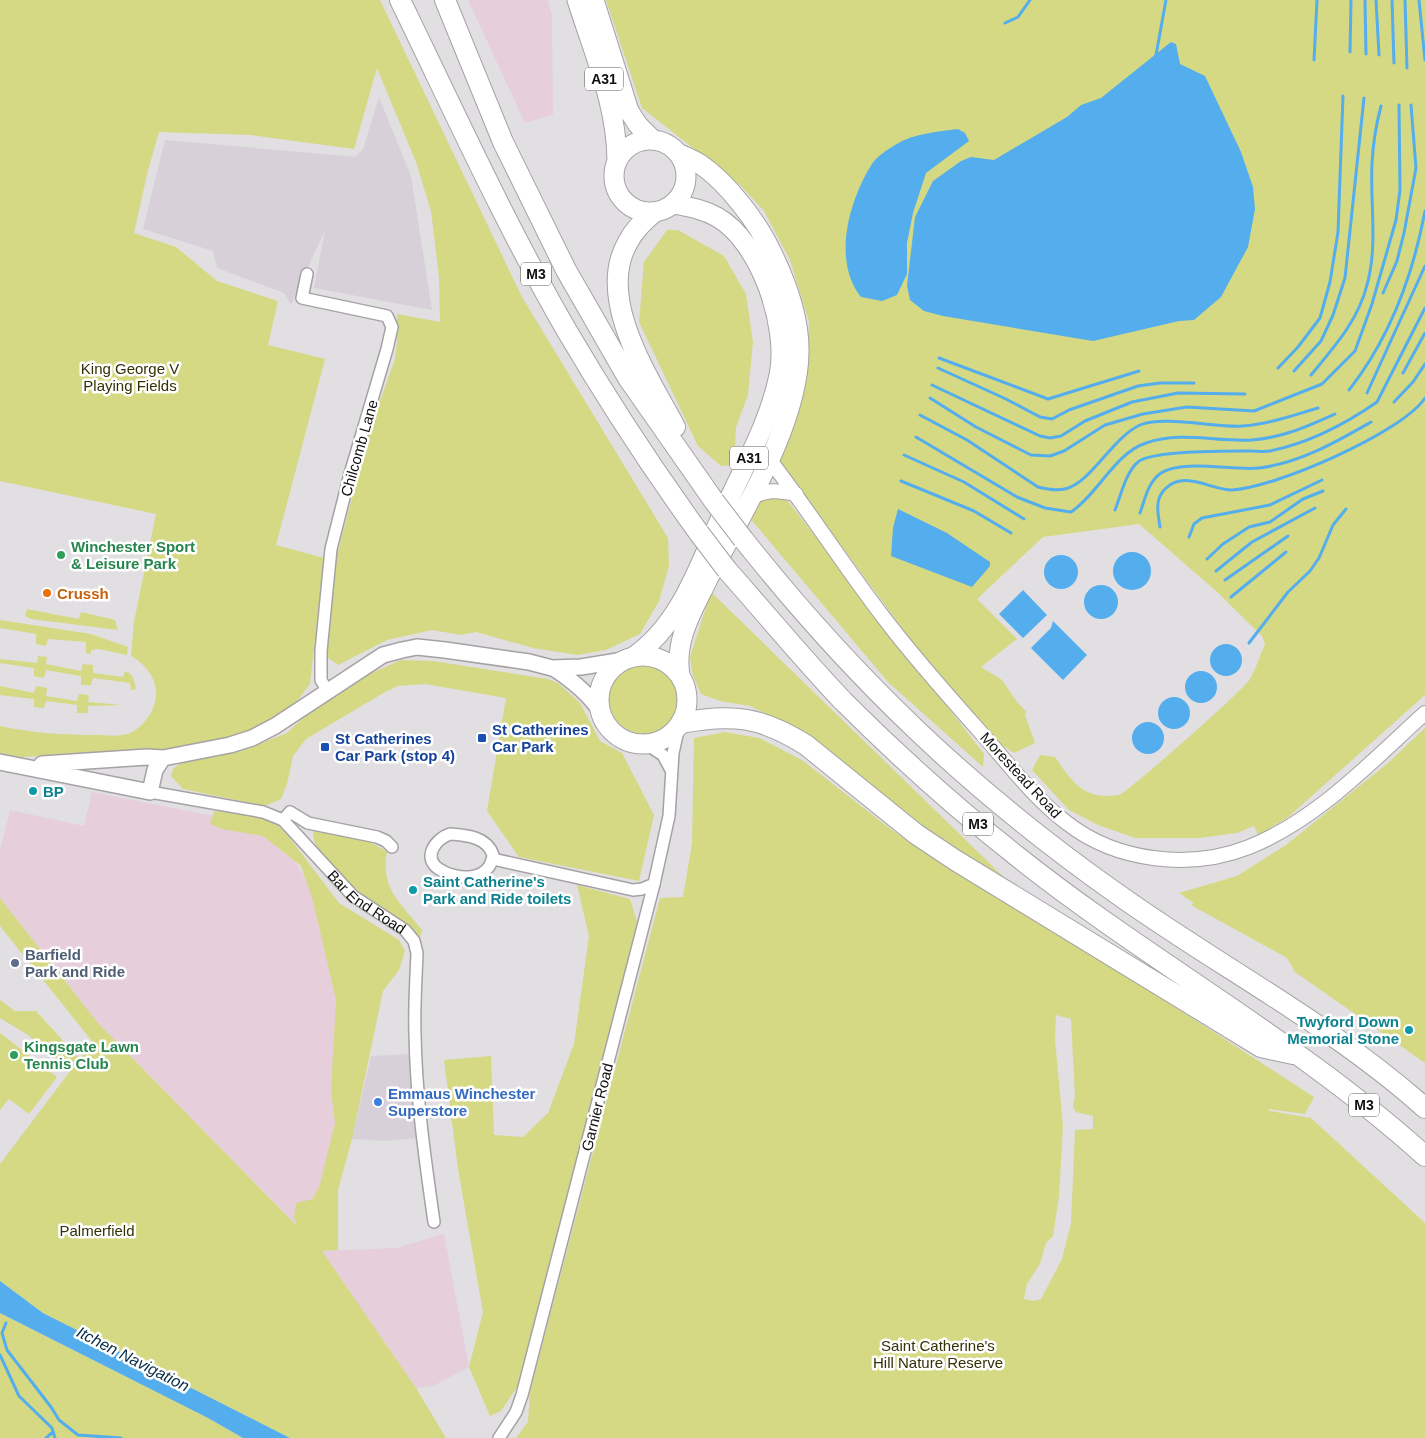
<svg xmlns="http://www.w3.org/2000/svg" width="1425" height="1438" font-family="Helvetica,sans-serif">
  <rect width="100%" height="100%" fill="#e1dfe2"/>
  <path fill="#d7d0d9" d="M379 97 411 176 432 310 314 288 325 230 291 305 284 293 217 268 213 251 143 229 165 140 356 157 363 149Z
    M413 1054 417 1138 386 1141 352 1139 371 1056Z"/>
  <path fill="#e6cfdb" d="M468 0H548L552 15 553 115 525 123Z
    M92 792 275 828 305 878 352 1003 322 1251 396 1248 444 1234 469 1367 433 1386 416 1388 322 1251 98 1023 0 898V850L10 810 84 826Z"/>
  <path fill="#d5d983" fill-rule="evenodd" d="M0 0H380L522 297 668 538 669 566 659 601 640 634 606 650 577 655 533 648 476 632 461 635 432 630 387 640 338 665 327 657V593L370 429 395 359 397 342V314L440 322 439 277 431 211 416 162 377 68 354 149 251 135 159 132 148 170 134 233 176 247 217 281 278 301 268 345 325 359 276 545 324 558 310 684 297 701 265 724 226 742 157 751 21 757 0 753V726C32 733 63 735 96 735 105 735 118 737 127 734 143 729 157 709 156 692 156 677 144 663 131 656L134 622 156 514 0 481Z
    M606 0H1425V695L1287 818 1258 835 1254 826 1237 833 1199 838H1135L1098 825 1069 810 1032 770 1040 755 1055 757C1073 783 1083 800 1119 795 1127 793 1243 691 1250 679 1256 669 1260 655 1265 644L1262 636 1216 591 1139 524 1043 537 977 599 1017 639 981 667 1002 680 1017 702 1026 711 1025 715 1035 743 1014 753 1003 746 925 659 777 459 808 348 809 322 790 260 764 211 740 185 642 108Z
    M667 230H678L724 256 746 294 753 342 748 395 736 427 734 465 721 466 698 446 639 322 644 262Z
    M777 496 787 500 984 754 983 767 888 682 749 517 756 500Z
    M711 592 1014 887 947 847 805 733 750 706 720 701 701 694 693 676 690 657Z
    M27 609 79 619 81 612 115 620 118 630 31 619 25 616Z
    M0 620 91 634 128 647 127 655 99 649 91 650V654L86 653V642L48 639 46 646 36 644V634L0 628Z
    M38 656 47 657 46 664 81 671 83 664 93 665V673L123 677 125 671C134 674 134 681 136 689L131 690 130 683 93 678 91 685H81V676L46 670 44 678 34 676V668L0 663V659L37 663Z
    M401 660 433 661 548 679 558 683 580 703 600 741 622 753 654 815 639 881 519 857 487 811 506 698 425 684 398 686 385 692 306 739 293 756 287 784 281 799 265 806 183 789 171 776 173 769 182 762 241 751 287 733 315 707 349 683Z
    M609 699a35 35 0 1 1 70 0a35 35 0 1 1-70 0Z
    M0 686 34 693 36 686 47 688 46 696 77 701 79 694 89 695 88 702 122 705 88 706V713H77V705L46 701 44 708 34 707V699L0 695Z
    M1425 728V1063L1295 972 1287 958 1191 905 1194 903 1179 893 1237 876 1286 845 1388 763Z
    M725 732 759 738 802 760 892 830 936 860 1158 996 1314 1097 1305 1114 1269 1109V1113L1270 1111 1311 1118 1425 1223V1438H516L528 1422 530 1391 660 898 683 897 692 843 694 738ZM1056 1015 1071 1019 1075 1096 1073 1107 1076 1112 1093 1116V1129L1075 1130 1071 1223 1062 1259 1041 1299 1034 1301 1024 1299 1027 1284 1040 1264 1046 1243 1053 1236 1059 1196 1063 1126 1055 1040Z
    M214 811 271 818 289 837 339 903 399 940 405 951 399 970 383 991 352 1139 338 1190V1250L322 1251 416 1388 446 1438H290L43 1313 0 1281V1164L71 1070 28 1035 0 1018V1000L15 1011H36L79 1058 95 1045 0 926V898L98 1023 297 1226 294 1217 296 1203 313 1199 320 1184 335 1123 331 1090 336 1000 313 901 301 866 263 836 222 829 210 824Z
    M313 831C338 835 366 836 387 852 380 889 401 903 422 930L418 947C406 934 394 920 380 908 359 891 312 859 313 831Z
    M577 885 630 899 638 925 571 1191 517 1387 501 1411 490 1416 469 1367 483 1312 458 1169 444 1060 491 1056 494 1135 523 1137 548 1113 574 1044 589 936Z
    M0 1033 57 1077 29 1114 9 1099 0 1110Z
    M0 1313 208 1418 243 1438H0Z"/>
  <path fill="#54aded" d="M1171 42 1176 44 1180 64 1205 76 1241 152 1253 187 1255 209 1248 247 1221 297 1194 320 1179 321 1093 341 943 316 924 311 910 300 907 286 915 217 933 181 961 161 971 157 994 160 1067 117 1081 105 1101 98Z
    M958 129 965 133 969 141 926 173 913 213 907 243V274L897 295 882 301 861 297C832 261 849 200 872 164 876 157 888 149 895 145 914 133 937 132 958 129Z
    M898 509 947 533 990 562V566L972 587 891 556 893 528Z
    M1113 571a19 19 0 1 1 38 0a19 19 0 1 1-38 0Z
    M1044 572a17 17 0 1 1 34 0a17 17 0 1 1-34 0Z
    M1084 602a17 17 0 1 1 34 0a17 17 0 1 1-34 0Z
    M1023 590 1047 615 1023 638 999 614Z
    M1053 621 1087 655 1063 680 1031 648 1051 628Z
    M1210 660a16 16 0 1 1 32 0a16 16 0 1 1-32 0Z
    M1185 687a16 16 0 1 1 32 0a16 16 0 1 1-32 0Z
    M1158 713a16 16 0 1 1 32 0a16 16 0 1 1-32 0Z
    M1132 738a16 16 0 1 1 32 0a16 16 0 1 1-32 0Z
    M0 1281 43 1313 290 1438H243L208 1418 0 1313Z"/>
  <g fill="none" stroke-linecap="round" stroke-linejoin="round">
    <path stroke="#54aded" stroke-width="3" d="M1365 0 1366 54
      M1376 0 1379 55
      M1392 0 1394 63
      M1405 0 1407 68
      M1419 0 1425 60
      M1005 23 1018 17 1030 0
      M1350 52 1351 0
      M1156 55 1166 0
      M1314 60 1317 0
      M1383 293 1397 261 1404 233 1416 168 1411 105
      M939 358 1048 399 1139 371
      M938 368 1006 399 1040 417 1052 419 1069 410 1138 386 1160 383H1194
      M1278 368 1298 347 1320 318 1330 282 1338 232 1343 96
      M1294 371 1321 341 1333 315 1345 278 1364 98
      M1403 373 1425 333
      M1311 375C1334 347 1358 321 1367 285 1378 245 1370 204 1372 163 1373 144 1376 125 1381 106
      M932 385 1040 436 1050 438 1061 436 1085 421 1132 402 1178 393 1245 394
      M1349 390C1390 338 1413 275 1425 211
      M1367 393 1425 266
      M930 398 976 427 1031 455 1050 456 1064 451 1105 425 1143 414 1187 407 1254 411 1322 384 1355 351 1372 304 1396 220 1400 190 1399 105
      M1394 402 1413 382 1425 364
      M920 415 967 440 1038 487C1046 489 1056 491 1065 489 1091 483 1112 438 1140 425 1162 415 1218 428 1243 426 1269 424 1294 415 1318 408
      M916 437 1017 497 1045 508 1071 512C1098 494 1115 453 1146 443 1181 431 1216 442 1252 440 1282 438 1308 426 1335 414
      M904 455 964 482 1024 519
      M901 481 974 511 1011 533
      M1115 510C1121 495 1126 472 1138 462 1151 450 1229 451 1251 451 1257 451 1264 452 1270 451 1309 443 1344 425 1377 402L1425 308
      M1140 513C1145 499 1148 482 1161 473 1182 459 1234 471 1259 468 1300 463 1336 442 1371 422
      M1160 527C1158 513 1154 499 1166 488 1185 470 1211 490 1232 490 1274 488 1402 433 1425 398
      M1189 537 1194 524 1202 518 1270 505 1322 480
      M1207 559 1223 544 1249 527 1270 522 1303 499 1323 491
      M1216 571 1252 542 1315 508
      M1225 580 1288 536
      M1231 597 1286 552
      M1249 643 1288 592 1310 571 1319 558 1333 525 1346 509
      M6 1323 2 1333 7 1350 51 1407 59 1420 78 1435 121 1438
      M0 1355 19 1396 52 1428 55 1438
      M46 1438 53 1432"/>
    <g stroke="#a4a2a4" stroke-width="14">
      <g id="minor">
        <path d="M307 274 302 298 387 316 392 327 387 349 350 474 331 549 321 651V680L327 690"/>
        <path d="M646 744 663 755 671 770"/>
        <path id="s1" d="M150 792 263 812 283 820 353 896 405 930 414 941 417 953C416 980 414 1007 415 1034 416 1097 425 1159 434 1222"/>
        <path d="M283 820 290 812 308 823 377 837 386 841 392 847"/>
        <path d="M450 834C467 835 487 837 493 855 490 882 457 881 439 869 422 858 435 839 450 834Z"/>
        <path d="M493 859 633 890 642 889 654 884"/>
        <path d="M499 1438 516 1412 522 1395 654 884 669 816 673 753 679 726"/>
      </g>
    </g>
    <g stroke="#a4a2a4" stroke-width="16">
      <path id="tertiary" d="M769 459C809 511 844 566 884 618 915 659 950 698 984 736 1010 766 1035 799 1067 823 1117 862 1191 870 1249 847 1317 820 1372 761 1425 713
        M749 499C766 489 777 490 796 494"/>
    </g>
    <g stroke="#a4a2a4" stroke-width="18">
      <path id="secondary" d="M553 668C572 680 588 693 601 712
        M0 762 150 792 155 770 163 758 230 745 252 738 275 726 383 655 402 650 417 647 445 650 529 662 552 668 581 667 624 660
        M42 764 147 757 163 758"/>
    </g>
    <g stroke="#a4a2a4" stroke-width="21">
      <path id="trunk" d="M577 0C594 54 617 105 617 162
        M594 0 629 111 638 125 653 140
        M614 176a36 36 0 1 1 72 0a36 36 0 1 1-72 0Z
        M680 154C686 157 694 160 700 164 728 183 759 224 773 255 787 284 799 317 799 349 800 422 741 515 708 579 693 610 674 640 680 675
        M599 700a44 44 0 1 1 88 0a44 44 0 1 1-88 0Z
        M633 657C680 625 699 566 722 515 742 469 769 425 779 375 789 328 761 242 717 217 703 209 689 207 674 204"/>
    </g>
    <g stroke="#a4a2a4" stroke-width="22">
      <path id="motorway" d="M400 0C454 111 505 224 567 331 608 401 652 468 699 533
        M445 0 503 142 566 270 628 378 714 501
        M653 213C643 222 634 230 628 242 595 298 649 378 675 427
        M743 539C854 679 970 790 1116 893 1218 966 1331 1024 1425 1108
        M727 570C766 614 803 659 843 701 898 756 957 809 1018 857 1150 962 1299 1042 1425 1156
        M681 723C732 713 762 717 806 745L916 834 955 860 1261 1047 1293 1054"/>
    </g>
    <use href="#minor" stroke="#fff" stroke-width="11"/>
    <use href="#tertiary" stroke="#fff" stroke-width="14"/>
    <use href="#secondary" stroke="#fff" stroke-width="15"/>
    <use href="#trunk" stroke="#fff" stroke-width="19"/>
    <use href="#motorway" stroke="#fff" stroke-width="20"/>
    <g stroke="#a4a2a4" stroke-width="22" stroke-linecap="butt">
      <path id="motorway-bridge" d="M714 501 743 539
        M699 533 727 570"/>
    </g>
    <use href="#motorway-bridge" stroke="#fff" stroke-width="20"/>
  </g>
  <g fill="#2e9e5b" stroke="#fff" stroke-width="2">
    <circle cx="61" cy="555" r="5"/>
    <circle cx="14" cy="1055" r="5"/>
  </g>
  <circle fill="#e8710a" stroke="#fff" stroke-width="2" cx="47" cy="593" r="5"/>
  <g fill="#1a4fb4" stroke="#fff" stroke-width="2">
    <rect x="477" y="733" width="10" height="10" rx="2.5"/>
    <rect x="320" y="742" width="10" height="10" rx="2.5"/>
  </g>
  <g fill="#0f9aa8" stroke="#fff" stroke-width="2">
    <circle cx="33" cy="791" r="5"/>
    <circle cx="413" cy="890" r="5"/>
    <circle cx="1409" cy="1030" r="5"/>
  </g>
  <circle fill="#5c6f8a" stroke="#fff" stroke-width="2" cx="15" cy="963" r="5"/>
  <circle fill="#3f7fe0" stroke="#fff" stroke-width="2" cx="378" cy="1102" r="5"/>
  <g text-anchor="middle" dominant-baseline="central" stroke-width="5" stroke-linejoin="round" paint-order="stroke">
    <g fill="#fff" stroke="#585858" stroke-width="1">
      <rect x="585" y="67.5" width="38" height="23" rx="4"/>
      <rect x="521" y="262.5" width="30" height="23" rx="4"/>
      <rect x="730" y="446.5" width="38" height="23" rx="4"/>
      <rect x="963" y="812.5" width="30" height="23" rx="4"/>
      <rect x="1349" y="1093.5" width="30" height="23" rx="4"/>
    </g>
    <g font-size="14" font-weight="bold" fill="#111011">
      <text x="604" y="79">A31</text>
      <text x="536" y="274">M3</text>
      <text x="749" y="458">A31</text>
      <text x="978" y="824">M3</text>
      <text x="1364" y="1105">M3</text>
    </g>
    <g font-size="15" fill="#313204" stroke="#fff">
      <text x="130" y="368">King George V<tspan x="130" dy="17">Playing Fields</tspan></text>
      <text x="97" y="1230">Palmerfield</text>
      <text x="938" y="1345">Saint Catherine's<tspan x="938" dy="17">Hill Nature Reserve</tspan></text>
    </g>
    <g font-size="15" fill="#111011" stroke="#fff">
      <text transform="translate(359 448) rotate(-74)">Chilcomb Lane</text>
      <text transform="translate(1021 775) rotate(47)">Morestead Road</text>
      <text stroke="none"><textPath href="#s1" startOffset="254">Bar End Road</textPath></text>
      <text transform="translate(597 1107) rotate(-76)">Garnier Road</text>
    </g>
    <g font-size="15" font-weight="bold" fill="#27864d" stroke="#fff" text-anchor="start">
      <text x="71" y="546">Winchester Sport<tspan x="71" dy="17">&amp; Leisure Park</tspan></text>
      <text x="24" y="1046">Kingsgate Lawn<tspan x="24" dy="17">Tennis Club</tspan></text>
    </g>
    <g font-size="15" font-weight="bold" fill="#c56008" stroke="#fff" text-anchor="start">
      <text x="57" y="593">Crussh</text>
    </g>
    <g font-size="15" font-weight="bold" fill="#164399" stroke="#fff" text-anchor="start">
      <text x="492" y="729">St Catherines<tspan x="492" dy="17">Car Park</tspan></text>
      <text x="335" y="738">St Catherines<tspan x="335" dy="17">Car Park (stop 4)</tspan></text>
    </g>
    <g font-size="15" font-weight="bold" fill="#0d838f" stroke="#fff" text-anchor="start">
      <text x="43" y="791">BP</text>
      <text x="423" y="881">Saint Catherine's<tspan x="423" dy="17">Park and Ride toilets</tspan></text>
      <text x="1399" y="1021" text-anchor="end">Twyford Down<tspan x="1399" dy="17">Memorial Stone</tspan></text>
    </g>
    <g font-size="15" font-weight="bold" fill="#4e5e75" stroke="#fff" text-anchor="start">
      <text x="25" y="954">Barfield<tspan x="25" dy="17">Park and Ride</tspan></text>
    </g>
    <g font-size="15" font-weight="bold" fill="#366cbe" stroke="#fff" text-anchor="start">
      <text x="388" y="1093">Emmaus Winchester<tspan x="388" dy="17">Superstore</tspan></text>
    </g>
    <g font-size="16" font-style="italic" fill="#062d47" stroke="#fff">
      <text transform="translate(133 1359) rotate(27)">Itchen Navigation</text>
    </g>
  </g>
</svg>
